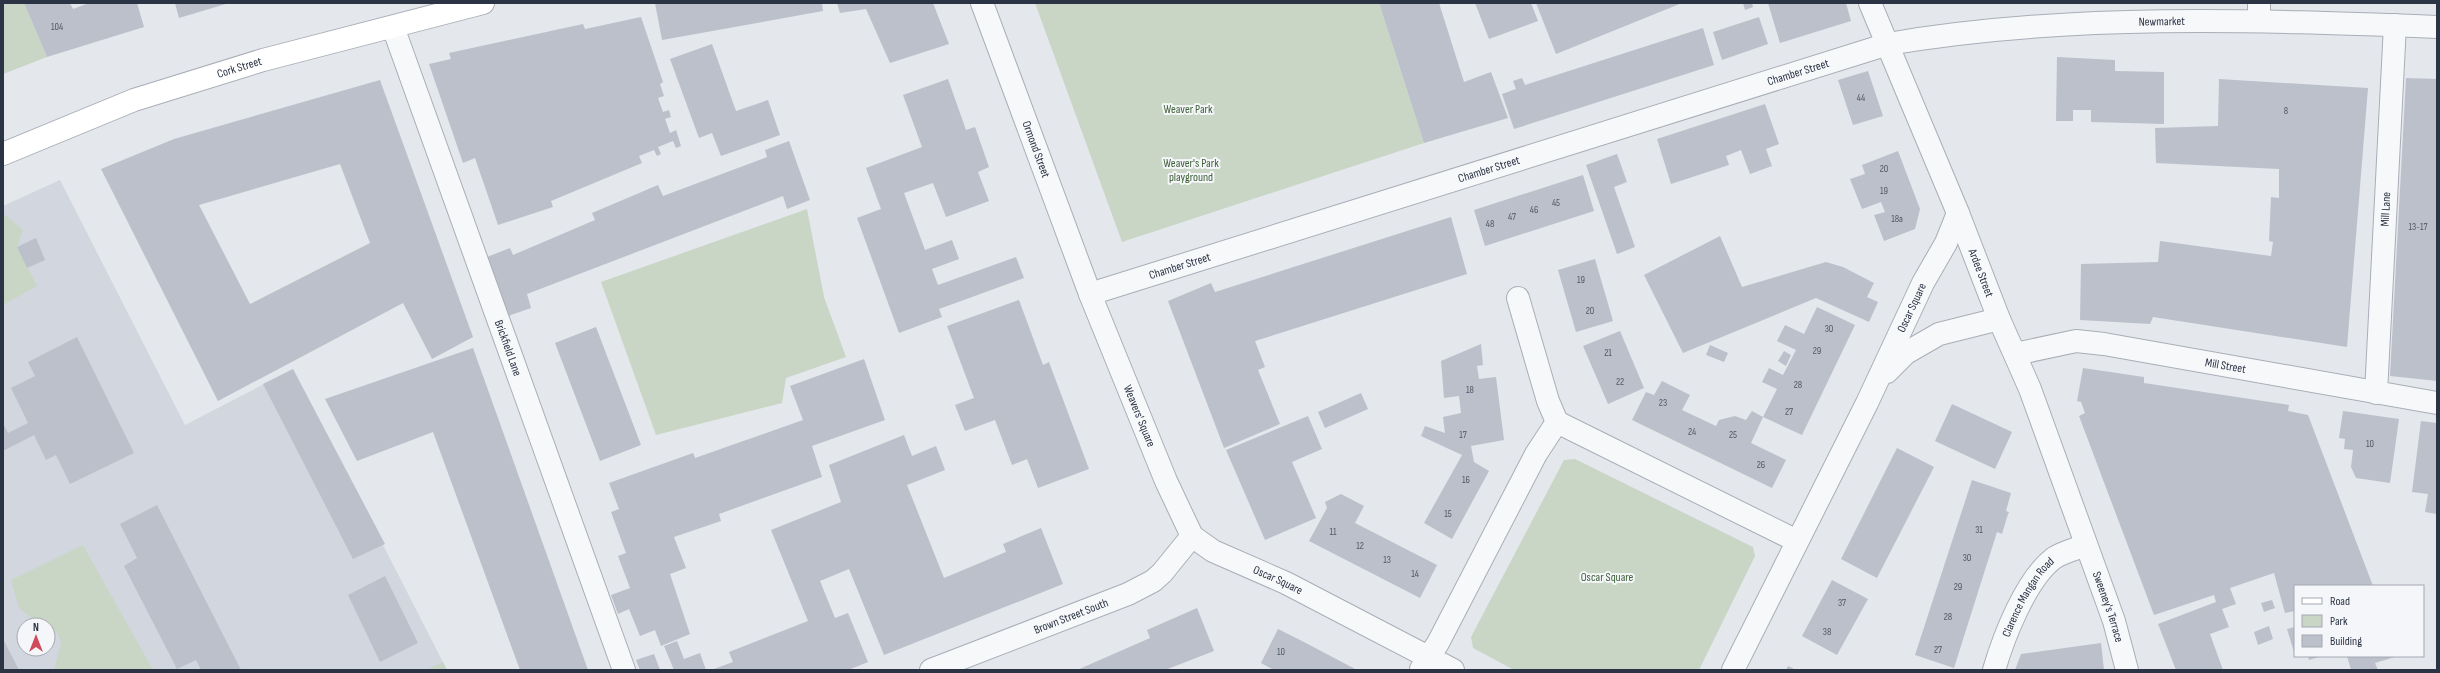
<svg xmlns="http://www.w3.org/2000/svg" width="2440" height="673" font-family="'Sofia Sans Condensed',sans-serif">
  <rect width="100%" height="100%" fill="#e4e7ec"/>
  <path fill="#d2d6de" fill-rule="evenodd" d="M60 180 185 425 293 369 447 670H3V206ZM24 625H48V649H24Z"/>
  <path fill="#c9d6c5" d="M3 3H24L47 57 3 74Z
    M1035 3H1379L1424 143 1122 242Z
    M807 209 824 297 846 357 786 378 782 403 656 435 601 282Z
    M3 213 23 230 17 247 37 286 3 305Z
    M1575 459 1753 547 1755 556 1699 670H1514L1473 648 1471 637 1564 460Z
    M83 545 153 670H54L61 642 57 633 48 629V625H40L19 608 11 580Z
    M443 662 447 670H426Z"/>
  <path fill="#bbc0ca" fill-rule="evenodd" d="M24 3H70L73 9 89 3H137L144 27 47 57Z
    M175 3H229L179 18Z
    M655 3H822L823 11 662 40Z
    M837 3H933L949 44 890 63 866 9 840 13Z
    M1379 3H1439L1464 82 1491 72 1508 118 1424 143Z
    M1475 3H1531L1538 21 1489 39Z
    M1536 3H1682L1556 54Z
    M1743 3H1752L1753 7 1745 10Z
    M1768 3H1846L1851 21 1780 43Z
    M641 17 663 82 660 84 664 96 658 98 663 112 669 110 671 117 665 119 670 133 676 130 681 146 676 148 673 141 658 147 661 154 657 156 654 150 639 156 642 163 551 201 553 207 498 225 475 158 463 163 429 64 451 59 449 53 583 24 585 29Z
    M1759 17 1768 44 1722 60 1713 32Z
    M1703 28 1714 65 1514 129 1502 94 1516 89 1513 81 1522 78 1525 85Z
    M712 44 736 111 768 100 780 135 721 156 712 133 699 138 670 59Z
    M2057 57 2115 60V71L2164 72V124L2091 122V110H2073V121H2056Z
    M1868 71 1883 116 1853 125 1838 80Z
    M2406 78 2437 79V381L2390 376Z
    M948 79 966 130 975 127 989 167 978 172 989 201 946 217 933 183 904 193 925 250 952 240 959 259 932 269 938 285 1016 257 1024 278 939 309 942 317 899 333 857 218 881 209 866 168 922 147 903 95Z
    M2219 79 2368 88 2347 347 2153 317 2150 324 2080 320 2081 264 2158 262 2160 241 2271 256 2273 242 2269 241 2271 197 2279 198V169L2156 163 2155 128 2218 126Z
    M380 80 473 337 432 359 403 303 218 401 101 169 174 139ZM340 164 370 243 250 304 199 205Z
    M1765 104 1779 144 1766 149 1772 166 1750 174 1741 150 1726 156 1729 165 1671 184 1657 139Z
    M789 141 810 200 787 209 783 196 527 294 531 308 508 316 487 257 510 248 513 255 595 220 592 213 658 185 663 196 767 157 765 150Z
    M1898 151 1920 209 1915 229 1884 241 1874 215 1885 212 1881 202 1862 209 1850 179 1865 174 1862 165Z
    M1617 154 1627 182 1614 187 1635 247 1617 254 1586 165Z
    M1583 175 1594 211 1485 246 1474 210Z
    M1451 217 1467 274 1255 341 1265 367 1258 370 1280 424 1224 448 1168 301 1211 283 1215 292Z
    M1720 236 1742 287 1826 262 1843 267 1874 283 1867 297 1878 302 1869 322 1816 298 1683 353 1644 275Z
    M36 238 45 260 27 268 17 247Z
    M1595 259 1613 321 1576 332 1558 270Z
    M1019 300 1043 365 1049 362 1089 469 1038 488 1027 459 1012 465 995 420 965 431 955 405 974 398 947 326Z
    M1817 307 1855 325 1802 435 1763 417 1777 389 1762 382 1769 368 1783 375 1796 350 1777 341 1785 325 1804 334Z
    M596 327 641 445 600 461 555 343Z
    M1620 331 1644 388 1608 404 1583 346Z
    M77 337 134 453 70 484 56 455 46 460 34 435 3 451V423L8 433 28 423 11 388 35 376 28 362Z
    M1481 344 1483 365 1477 366 1479 379 1496 377 1504 440 1471 446 1474 462 1489 471 1452 539 1424 523 1462 455 1421 436 1425 426 1445 433 1443 417 1461 413 1459 396 1444 398 1441 361Z
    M1710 345 1728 353 1724 362 1706 355Z
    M473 348 588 670H520L433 432 357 461 325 399Z
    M1784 351 1791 355 1786 366 1778 361Z
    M864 359 885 420 812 446 822 477 719 514 721 521 674 537 686 568 670 574 690 634 661 646 655 630 640 636 629 609 618 614 611 595 630 588 618 556 626 553 611 512 619 509 609 483 693 453 695 458 803 420 790 386Z
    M2083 368 2144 377V383L2289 405 2288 411 2308 415 2373 586H2295V611L2285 613 2274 573 2230 588 2236 604 2222 609 2229 627 2210 634 2223 670H2176L2158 624 2216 602 2214 595 2154 615 2079 416 2085 413 2081 402 2077 401Z
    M293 369 385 544 353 559 263 384Z
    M1662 381 1690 395 1682 410 1716 426 1719 420 1735 416 1746 420 1752 411 1763 417 1751 443 1786 460 1772 488 1632 420 1646 392 1654 395Z
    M1361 393 1368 409 1325 428 1318 412Z
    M1952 404 2012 432 1995 469 1935 441Z
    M2343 411 2399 419 2390 483 2356 478 2351 467 2353 450 2344 449 2345 439 2339 438Z
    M1308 416 1322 449 1292 462 1316 518 1265 540 1226 450Z
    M2421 421 2437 423V514L2425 512 2428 494 2412 492Z
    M904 435 912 456 936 446 945 470 907 485 944 578 1006 552 1003 544 1041 528 1063 584 884 655 849 569 820 581 835 618 848 613 868 662 848 670H711L733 662 729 652 808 621 771 530 841 502 829 465Z
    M1897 448 1934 467 1877 578 1841 559Z
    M1972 480 2011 493 2006 511 2009 512 2007 517 2002 534 1997 532 1954 668 1915 655Z
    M1341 494 1364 506 1355 523 1437 565 1420 598 1309 541 1327 508 1325 502Z
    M157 505 241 670H201L196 660 177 669 124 566 137 558 120 524Z
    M385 576 418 643 380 662 348 595Z
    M1832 580 1868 599 1837 655 1802 636Z
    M2272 600 2275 608 2264 612 2261 603Z
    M1197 608 1214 651 1165 670H1077L1150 638 1147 630Z
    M2269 626 2273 639 2258 645 2254 632Z
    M2295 627V655L2287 629Z
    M1278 629 1302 641 1357 670H1274L1261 663Z
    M3 639 19 670H3Z
    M677 641 684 659 700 653 706 670H674L664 646Z
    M2101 643 2104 670H2015L2021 654Z
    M654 654 660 670H640L636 660Z
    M2308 656H2322L2309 660Z
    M2347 656H2398L2375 663 2378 670H2351Z
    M1788 666 1796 670H1786Z"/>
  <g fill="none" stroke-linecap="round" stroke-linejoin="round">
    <g stroke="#a9aeb7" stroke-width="24">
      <g id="minor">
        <path id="s1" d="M982 3 1090 294 1166 481 1192 536 1213 551 1286 583 1453 670"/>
        <path d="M2259 3V20"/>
        <path id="s2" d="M393 27 624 670"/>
        <path id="s3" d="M1090 294 1888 44"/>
        <path d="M1518 298 1548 401 1557 422"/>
        <path id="s4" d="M1999 319 2030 389 2114 621 2127 670"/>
        <path id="s5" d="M2015 354 2076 341 2104 344 2437 403"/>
        <path id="s6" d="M2376 393 2395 25"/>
        <path d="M1421 669 1438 643 1536 454 1557 422 1797 541"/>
        <path id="s7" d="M931 670 1128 594 1153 581 1162 573 1192 536"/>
        <path id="s8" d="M1994 670C2004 636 2026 579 2054 558 2063 552 2076 549 2086 545"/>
      </g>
    </g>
    <g stroke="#a9aeb7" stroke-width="24">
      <g id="tertiary">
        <path id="s9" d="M1870 3 1958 213 1999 319 1939 334 1906 353 1887 372"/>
        <path id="s10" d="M1888 44C2069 13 2254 20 2437 27"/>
        <path id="s11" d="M1733 670 1867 403 1923 283 1946 243 1958 213"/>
      </g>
    </g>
    <g stroke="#a9aeb7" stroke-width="24">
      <g id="secondary">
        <path id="s12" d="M3 154 134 100 263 60 483 3"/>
      </g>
    </g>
    <use href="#minor" stroke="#f7f8fa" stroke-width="22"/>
    <use href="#tertiary" stroke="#f7f8fa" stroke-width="22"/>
    <use href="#secondary" stroke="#fff" stroke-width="22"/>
  </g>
  <g text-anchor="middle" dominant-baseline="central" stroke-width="4" stroke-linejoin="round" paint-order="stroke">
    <g font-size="10" fill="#4f5766">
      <text x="57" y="27">104</text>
      <text x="1861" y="98">44</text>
      <text x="2286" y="111">8</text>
      <text x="1884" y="169">20</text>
      <text x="1884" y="191">19</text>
      <text x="1556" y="203">45</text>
      <text x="1534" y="210">46</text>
      <text x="1512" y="217">47</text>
      <text x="1897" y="219">18a</text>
      <text x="1490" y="224">48</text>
      <text x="2418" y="227">13-17</text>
      <text x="1581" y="280">19</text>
      <text x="1590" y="311">20</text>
      <text x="1829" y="329">30</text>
      <text x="1817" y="351">29</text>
      <text x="1608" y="353">21</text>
      <text x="1620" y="382">22</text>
      <text x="1798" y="385">28</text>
      <text x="1470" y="390">18</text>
      <text x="1663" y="403">23</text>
      <text x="1789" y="412">27</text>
      <text x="1692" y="432">24</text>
      <text x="1463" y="435">17</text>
      <text x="1733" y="435">25</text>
      <text x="2370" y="444">10</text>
      <text x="1761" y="465">26</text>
      <text x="1466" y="480">16</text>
      <text x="1448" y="514">15</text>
      <text x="1979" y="530">31</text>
      <text x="1333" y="532">11</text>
      <text x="1360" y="546">12</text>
      <text x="1967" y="558">30</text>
      <text x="1387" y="560">13</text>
      <text x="1415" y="574">14</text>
      <text x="1958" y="587">29</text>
      <text x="1842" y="603">37</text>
      <text x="1948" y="617">28</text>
      <text x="1827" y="632">38</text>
      <text x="1938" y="650">27</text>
      <text x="1281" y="652">10</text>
    </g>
    <g font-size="12" fill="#2b3445" stroke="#f4f6f9">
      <text stroke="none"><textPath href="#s10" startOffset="275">Newmarket</textPath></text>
      <text stroke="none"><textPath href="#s12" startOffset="252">Cork Street</textPath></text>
      <text stroke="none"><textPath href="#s3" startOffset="742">Chamber Street</textPath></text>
      <text stroke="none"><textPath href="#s1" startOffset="156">Ormond Street</textPath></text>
      <text stroke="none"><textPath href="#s3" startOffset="418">Chamber Street</textPath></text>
      <text stroke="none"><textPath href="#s6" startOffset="184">Mill Lane</textPath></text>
      <text stroke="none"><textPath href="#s3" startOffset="94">Chamber Street</textPath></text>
      <text stroke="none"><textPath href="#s9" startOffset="292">Ardee Street</textPath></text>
      <text stroke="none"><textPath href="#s11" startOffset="404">Oscar Square</textPath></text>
      <text stroke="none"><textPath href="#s2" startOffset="341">Brickfield Lane</textPath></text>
      <text stroke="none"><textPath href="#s5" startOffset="214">Mill Street</textPath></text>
      <text stroke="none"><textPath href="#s1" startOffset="442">Weavers' Square</textPath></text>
      <text stroke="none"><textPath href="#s1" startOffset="670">Oscar Square</textPath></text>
      <text stroke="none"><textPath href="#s8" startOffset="81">Clarence Mangan Road</textPath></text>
      <text stroke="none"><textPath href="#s4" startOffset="308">Sweeney's Terrace</textPath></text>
      <text stroke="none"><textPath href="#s7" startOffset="150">Brown Street South</textPath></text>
    </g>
    <g font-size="12" fill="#3f6138" stroke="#f4f6f9">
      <text x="1188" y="109">Weaver Park</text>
      <text x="1191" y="163">Weaver's Park<tspan x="1191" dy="14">playground</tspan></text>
      <text x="1607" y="577">Oscar Square</text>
    </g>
  </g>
  <rect width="2440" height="673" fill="none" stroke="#2b3445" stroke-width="8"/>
  <rect x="2294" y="585" width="130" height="72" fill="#f4f6f9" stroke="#a4a8b1"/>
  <rect x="2302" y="598" width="20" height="6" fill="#ffffff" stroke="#a4a8b1"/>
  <text x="2330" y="605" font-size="12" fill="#2b3445">Road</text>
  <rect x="2302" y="615" width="20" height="12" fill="#c9d6c5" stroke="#a4a8b1"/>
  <text x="2330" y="625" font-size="12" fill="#2b3445">Park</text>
  <rect x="2302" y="635" width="20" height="12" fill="#bbc0ca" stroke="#a4a8b1"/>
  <text x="2330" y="645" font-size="12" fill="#2b3445">Building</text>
  <g transform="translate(36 637)"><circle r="19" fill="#f4f6f9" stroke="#a4a8b1"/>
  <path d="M0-3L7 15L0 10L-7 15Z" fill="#d1495b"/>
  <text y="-6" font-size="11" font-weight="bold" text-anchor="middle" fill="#2b3445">N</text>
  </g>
</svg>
